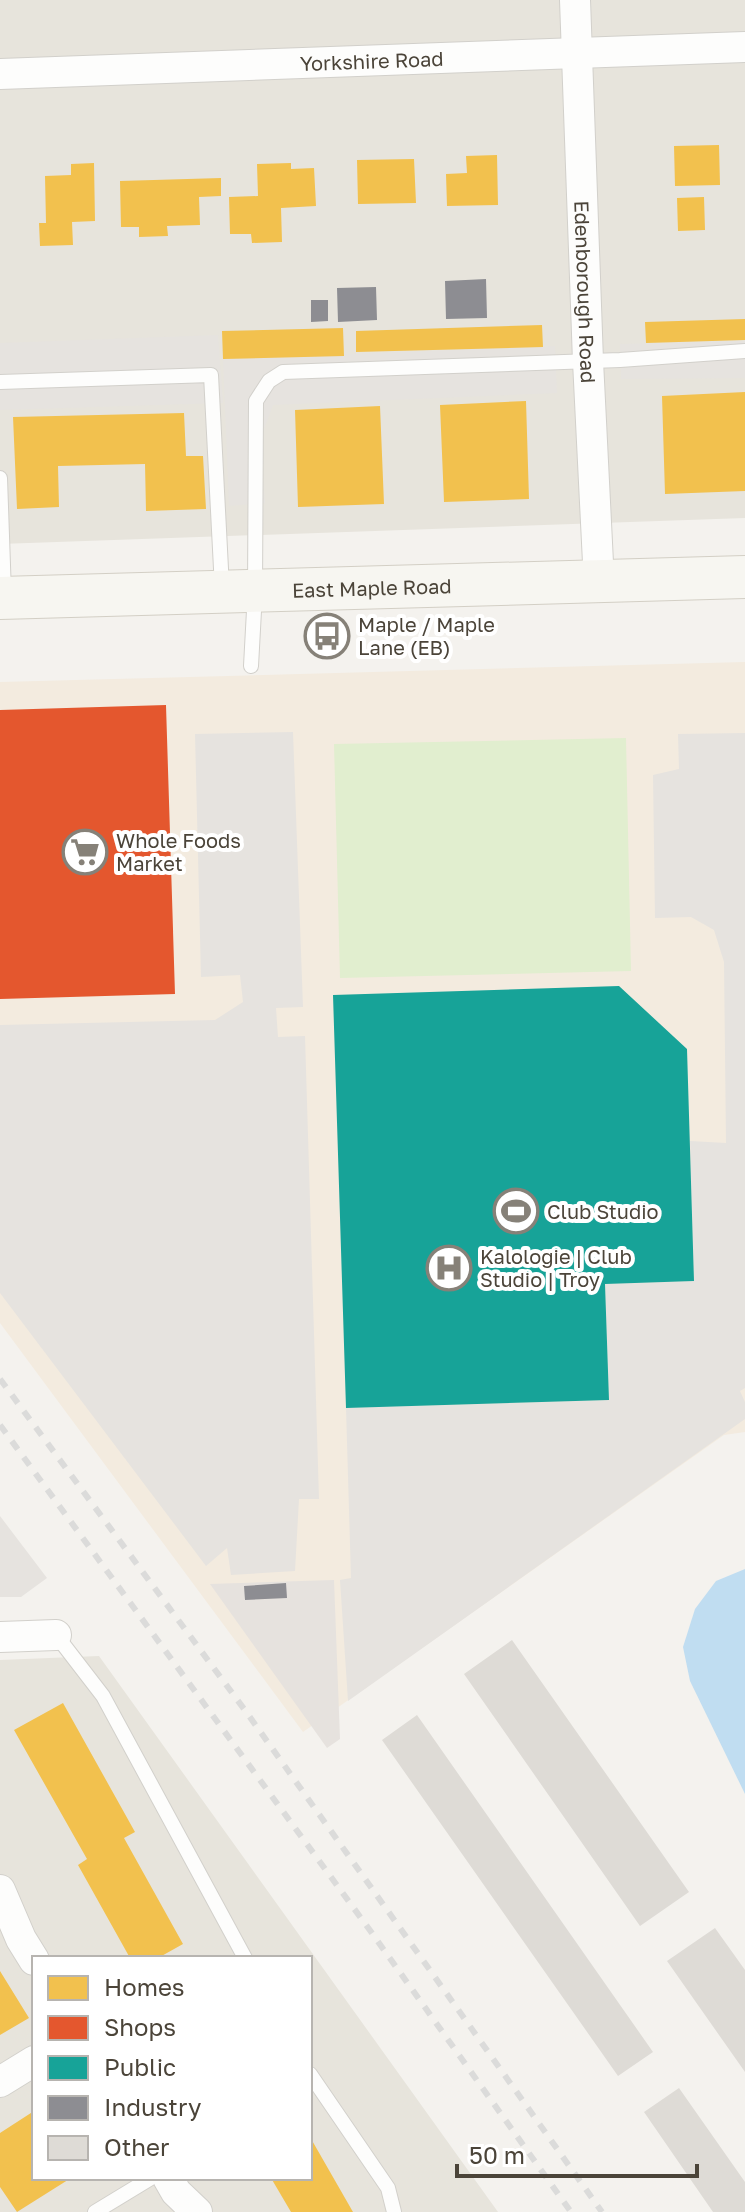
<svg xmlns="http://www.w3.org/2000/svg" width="745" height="2212" font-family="'Golos Text',sans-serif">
  <rect width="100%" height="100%" fill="#f4f2ee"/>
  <path fill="#e7e4dc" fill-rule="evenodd" d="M0 0H745V518L0 544Z
    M99 1656 498 2212H0V1660ZM34 1958H310V2178H34Z"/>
  <path fill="#f3ebdf" d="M745 662V1432L724 1435 303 1732 0 1323V682Z"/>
  <path fill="#e6e2de" d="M334 1580 340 1739 327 1748 210 1584Z"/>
  <path fill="#e1eecf" d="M626 738 631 971 340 978 334 744Z"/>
  <path fill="#e6e3df" d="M218 335 223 403 0 410V343Z
    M745 341V378L621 379 620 344Z
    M555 346 557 393 273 405 263 432 261 457 265 503 229 506 223 359Z
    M293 732 303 1007 276 1008 278 1037 305 1036 319 1499H299L295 1571 231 1575 227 1548 206 1566 0 1293V1025L215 1020 243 1002 240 975 201 977 195 734Z
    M745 733V1388L740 1391 745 1402V1419L348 1701 340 1580 351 1578 346 1408 609 1400 605 1284 694 1281 690 1141 726 1143 724 962 714 930 691 917 655 918 653 775 679 769 678 734Z
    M0 1516 47 1578 21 1597H0Z"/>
  <path fill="#c0ddf1" d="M745 1569V1794L690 1681 683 1647 695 1609 716 1581Z"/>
  <path fill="#f2c14e" d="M719 145 720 185 675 186 674 146Z
    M497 155 498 205 447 206 446 174 467 173 466 156Z
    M414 159 416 203 358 204 357 160Z
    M94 163 95 221 72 222 73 245 40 246 39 223H46L45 176 71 175V164Z
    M291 163V169L314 168 316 206 281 208 282 242 252 243 251 234H230L229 197 258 196 257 164Z
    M221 178V196L199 197 200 225 167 226 168 236 139 237V227H121L120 181Z
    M704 197 705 230 678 231 677 198Z
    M745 319V340L646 343 645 322Z
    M542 325 543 347 356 352V331Z
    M343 328 344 356 223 359 222 331Z
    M745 392V491L665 494 662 396Z
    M526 401 529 499 444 502 440 405Z
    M380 406 384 504 298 507 295 410Z
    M184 413 186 456H203L206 509 146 511 145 464 58 466 59 507 17 509 13 417Z
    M63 1703 135 1832 124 1838 183 1944 158 1958H130L78 1865 87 1859 14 1730Z
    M0 1971 29 2018 0 2035Z
    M34 2111V2178H71L17 2212 0 2187V2133Z
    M310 2137 353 2212H291L271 2178H310Z"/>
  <path fill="#e4572e" d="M166 705 175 994 0 999V710Z"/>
  <path fill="#17a398" d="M619 986 687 1049 694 1281 605 1284 609 1400 346 1408 333 995Z"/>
  <path fill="#8d8d92" d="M486 279 487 318 446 319 445 281Z
    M376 287 377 320 338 322 337 288Z
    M311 300H328V321L311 322Z
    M286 1583 287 1598 245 1600 244 1586Z"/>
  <path fill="#dedbd6" d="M512 1640 689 1892 640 1926 464 1674Z
    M417 1715 653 2052 618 2076 382 1740Z
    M715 1928 745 1970V2072L667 1961Z
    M679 2088 745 2182V2212H713L644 2112Z"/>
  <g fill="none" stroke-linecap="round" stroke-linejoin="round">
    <g stroke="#d2d0cb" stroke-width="16">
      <path id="service" d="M0 382 211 375 222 588
        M0 478 4 594
        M251 666 255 592 256 401 269 381 283 372 620 360 745 351
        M56 1635 103 1696 245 1958
        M310 2074 388 2188 394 2212
        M95 2212 151 2178"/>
    </g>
    <g stroke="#d2d0cb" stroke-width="32">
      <g id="minor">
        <path id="s1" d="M575 0 588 361 599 583"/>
        <path id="s2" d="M0 74 745 47"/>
        <path d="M0 1637 56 1635"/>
        <path d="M0 1890 21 1939 34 1960"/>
        <path d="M0 2082 34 2061"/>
        <path d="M168 2178 176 2192 197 2212"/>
      </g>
    </g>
    <g stroke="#d3cfc5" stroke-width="44">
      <g id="secondary">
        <path id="s3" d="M0 598 745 577"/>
      </g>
    </g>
    <use href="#service" stroke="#fdfdfc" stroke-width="14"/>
    <use href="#minor" stroke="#fdfdfc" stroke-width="30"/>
    <use href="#secondary" stroke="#f7f6f1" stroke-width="42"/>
    <path stroke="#dbdbda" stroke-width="6" stroke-dasharray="10 10" stroke-linecap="butt" d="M0 1379 247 1713 602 2212
      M0 1425 369 1929 571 2212"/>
  </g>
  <defs>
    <g id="bus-ring" transform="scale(2.3)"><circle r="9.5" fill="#fff" stroke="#868178" stroke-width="1.5"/><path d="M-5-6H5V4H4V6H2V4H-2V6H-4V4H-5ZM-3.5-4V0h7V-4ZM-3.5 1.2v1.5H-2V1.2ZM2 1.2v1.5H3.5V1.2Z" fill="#868178"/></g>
    <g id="supermarket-ring" transform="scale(2.3)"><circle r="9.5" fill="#fff" stroke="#868178" stroke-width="1.5"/><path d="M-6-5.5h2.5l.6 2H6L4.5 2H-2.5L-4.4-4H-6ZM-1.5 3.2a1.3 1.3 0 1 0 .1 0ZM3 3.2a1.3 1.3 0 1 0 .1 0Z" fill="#868178"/></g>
    <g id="stadium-ring" transform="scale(2.3)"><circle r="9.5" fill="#fff" stroke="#868178" stroke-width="1.5"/><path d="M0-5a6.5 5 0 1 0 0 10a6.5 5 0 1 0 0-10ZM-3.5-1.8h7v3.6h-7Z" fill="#868178"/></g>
    <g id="hospital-ring" transform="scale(2.3)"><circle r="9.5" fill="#fff" stroke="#868178" stroke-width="1.5"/><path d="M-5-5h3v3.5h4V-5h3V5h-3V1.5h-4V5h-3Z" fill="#868178"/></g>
  </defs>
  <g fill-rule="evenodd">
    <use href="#bus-ring" x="327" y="636"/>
    <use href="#supermarket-ring" x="85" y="852"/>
    <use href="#stadium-ring" x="516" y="1211"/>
    <use href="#hospital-ring" x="449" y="1268"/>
  </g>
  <g text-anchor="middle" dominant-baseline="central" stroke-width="8" stroke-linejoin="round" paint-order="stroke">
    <g font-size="20" fill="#4b4439" stroke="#fff">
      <text stroke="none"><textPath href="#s2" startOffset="372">Yorkshire Road</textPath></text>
      <text stroke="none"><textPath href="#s1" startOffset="292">Edenborough Road</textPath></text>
      <text stroke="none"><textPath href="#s3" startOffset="372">East Maple Road</textPath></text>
    </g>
    <g font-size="20" fill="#4b4439" stroke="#fff" text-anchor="start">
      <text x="358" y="624">Maple / Maple<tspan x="358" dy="23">Lane (EB)</tspan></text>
      <text x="116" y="840">Whole Foods<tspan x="116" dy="23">Market</tspan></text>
      <text x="547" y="1211">Club Studio</text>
      <text x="480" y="1256">Kalologie | Club<tspan x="480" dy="23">Studio | Troy</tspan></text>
    </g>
  </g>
  <rect x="32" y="1956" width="280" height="224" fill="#ffffff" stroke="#b7b4b0" stroke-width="2"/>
  <rect x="48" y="1976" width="40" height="24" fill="#f2c14e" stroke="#b7b4b0" stroke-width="2"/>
  <text x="104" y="1996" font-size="24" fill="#4b4439">Homes</text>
  <rect x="48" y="2016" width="40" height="24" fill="#e4572e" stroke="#b7b4b0" stroke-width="2"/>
  <text x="104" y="2036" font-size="24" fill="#4b4439">Shops</text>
  <rect x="48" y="2056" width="40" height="24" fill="#17a398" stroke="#b7b4b0" stroke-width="2"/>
  <text x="104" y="2076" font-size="24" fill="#4b4439">Public</text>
  <rect x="48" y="2096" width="40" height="24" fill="#8d8d92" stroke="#b7b4b0" stroke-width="2"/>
  <text x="104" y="2116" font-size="24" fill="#4b4439">Industry</text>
  <rect x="48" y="2136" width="40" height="24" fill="#dedbd6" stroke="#b7b4b0" stroke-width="2"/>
  <text x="104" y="2156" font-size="24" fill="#4b4439">Other</text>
  <path d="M457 2164v12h240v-12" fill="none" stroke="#4b4439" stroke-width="4"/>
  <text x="469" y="2164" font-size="24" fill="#4b4439" stroke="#ffffff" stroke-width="6" paint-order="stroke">50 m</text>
</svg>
